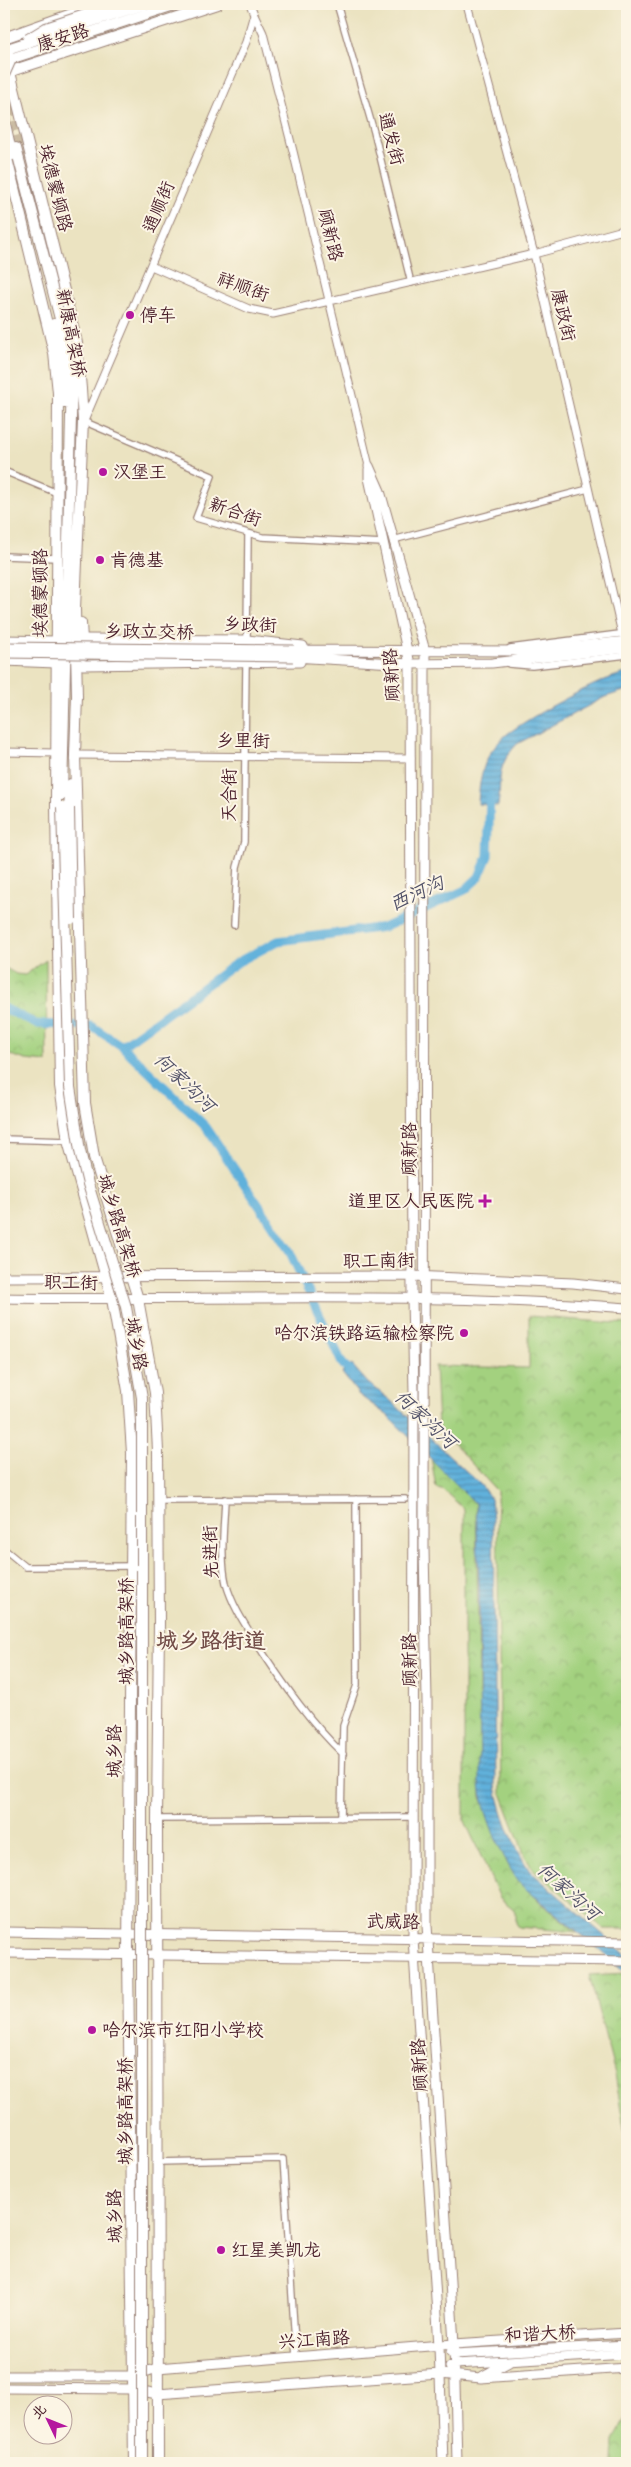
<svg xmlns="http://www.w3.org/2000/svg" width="631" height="2467" font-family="'Balsamiq Sans','LXGW WenKai TC',sans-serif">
  <defs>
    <pattern id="park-crowns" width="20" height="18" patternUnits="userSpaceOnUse" patternTransform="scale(1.25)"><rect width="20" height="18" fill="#a3d17f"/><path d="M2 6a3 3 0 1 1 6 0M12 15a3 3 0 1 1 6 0" fill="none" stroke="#8eb36e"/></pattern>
    <pattern id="water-rules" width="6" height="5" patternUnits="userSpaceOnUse" patternTransform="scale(1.25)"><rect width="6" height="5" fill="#61b1db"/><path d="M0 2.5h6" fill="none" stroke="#528fb2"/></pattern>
  </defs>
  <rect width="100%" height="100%" fill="#fcf5e5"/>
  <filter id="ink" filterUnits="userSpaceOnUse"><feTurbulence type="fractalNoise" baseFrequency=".02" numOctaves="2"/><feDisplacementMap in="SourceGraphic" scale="10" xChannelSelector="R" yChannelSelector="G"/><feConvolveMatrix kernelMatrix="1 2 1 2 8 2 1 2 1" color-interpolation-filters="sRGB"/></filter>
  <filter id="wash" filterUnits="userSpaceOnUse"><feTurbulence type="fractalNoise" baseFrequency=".0096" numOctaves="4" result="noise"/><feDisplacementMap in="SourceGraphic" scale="20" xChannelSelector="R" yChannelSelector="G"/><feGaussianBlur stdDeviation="1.12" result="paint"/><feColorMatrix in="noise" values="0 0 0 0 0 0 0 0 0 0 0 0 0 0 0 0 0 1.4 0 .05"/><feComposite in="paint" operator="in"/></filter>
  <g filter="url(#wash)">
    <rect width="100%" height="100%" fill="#ebe3c1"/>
    <path fill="url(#park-crowns)" stroke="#767855" d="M46 960 47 1062 26 1060 4 1053V967L16 974 25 975Z
      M529 1316 627 1324V1929H604L532 1868 525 1856 501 1793 497 1491 438 1427 435 1366 529 1368Z
      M431 1457 476 1504 481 1797 514 1875 540 1902 577 1932 519 1927 516 1923V1911L500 1898 464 1819V1509L442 1489 436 1488Z
      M626 1973 627 1981V2146L615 2074 589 1975Z
      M627 2417V2463H613L614 2440Z"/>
    <path fill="url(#water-rules)" stroke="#566883" d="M627 673V690L605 697 517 744C495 768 502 778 498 806L478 804C479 786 481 767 491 752 497 744 504 735 513 730 535 714 602 677 627 673Z
      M352 1365 368 1383 390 1400 480 1484 491 1499 493 1520 496 1786C501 1815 514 1846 529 1870L624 1953 627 1956V1981L626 1973 606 1955 521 1885C504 1863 482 1811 480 1784L479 1584 476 1504 387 1415 359 1395 342 1373Z"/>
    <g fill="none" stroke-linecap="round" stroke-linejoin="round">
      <path stroke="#61b1db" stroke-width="9" d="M4 1008 36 1024 91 1026 122 1046 206 1127 289 1250 342 1363 354 1377
        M122 1046 238 962 278 941 385 927 465 890 479 877 488 856 490 795"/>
    </g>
  </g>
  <g filter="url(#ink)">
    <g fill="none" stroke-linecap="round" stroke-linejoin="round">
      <path stroke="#cbbca3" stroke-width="10" stroke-dasharray="10 5" stroke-linecap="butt" d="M4 77 22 147"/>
      <g stroke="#9a8176" stroke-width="8">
        <path id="minor" d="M337 4 374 132 411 283
          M83 421 212 476 196 518 262 537 383 543
          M4 471 57 493
          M393 540 588 489
          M4 556 57 558
          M247 640 248 533
          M510 648 627 633
          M509 664 532 666 627 655
          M234 925 237 867 244 842 246 664
          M4 1139 68 1141
          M225 1499C224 1526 220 1557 226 1583 233 1609 249 1630 263 1653 287 1689 312 1724 343 1754
          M157 1500 405 1499
          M4 1549 26 1567 132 1566
          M341 1818 343 1726 357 1685 356 1499
          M157 1819 413 1817
          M158 2162 283 2159 296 2357"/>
      </g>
      <g stroke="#9a8176" stroke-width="9">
        <path id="tertiary" d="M467 4 534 254 622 634
          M254 14 263 33 293 151 369 466
          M151 266 249 309 273 314 534 254 627 229
          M84 421 246 42 254 14 250 4
          M4 752 56 753
          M75 755 411 758"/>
      </g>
      <g stroke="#9a8176" stroke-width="11">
        <path id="secondary" d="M369 466 380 491 425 651 424 1548 427 1700V1925L454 2344 457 2463
          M369 469V478L410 664 412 1299 414 1393 413 1938 439 2346 443 2463
          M83 639 247 640 303 646
          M4 640 56 641
          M294 650 531 651 627 641
          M293 657 410 664 492 663 627 648
          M4 661 56 663
          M83 665 300 662
          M4 1932 627 1942
          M4 1953 627 1961
          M451 2352 454 2354 627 2345
          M450 2367 455 2364 627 2354
          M4 2376H133L157 2368 454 2344 627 2333
          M483 2376 509 2362
          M4 2388 133 2389 157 2394 440 2374 481 2378 627 2368"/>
      </g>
      <g stroke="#9a8176" stroke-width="11">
        <path id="primary" d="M4 1277 412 1276 573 1283 627 1289
          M4 1298C211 1301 420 1291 627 1308"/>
      </g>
      <g stroke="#9a8176" stroke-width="12">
        <path id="trunk" d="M4 38 100 4
          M7 60 77 343 81 389 83 421 75 609 77 696 75 755 85 1103 94 1157 138 1299 155 1393 158 1451 159 1623 157 1819 158 2463
          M5 73 217 4
          M4 119 12 155
          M4 146 54 353 58 393 56 806 60 1086 68 1141 112 1299 128 1391 132 1453 128 1955 134 2463
          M16 148 68 350 72 375 62 795
          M54 324 64 372 65 403
          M81 623 83 656
          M69 808 71 784"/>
      </g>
      <use href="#minor" stroke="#fff" stroke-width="5.5"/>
      <use href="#tertiary" stroke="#fff" stroke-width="7"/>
      <use href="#secondary" stroke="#fff" stroke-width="9"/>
      <use href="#primary" stroke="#fff" stroke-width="9"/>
      <use href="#trunk" stroke="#fff" stroke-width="10"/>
      <g stroke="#9a8176" stroke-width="11" stroke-linecap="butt">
        <path id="secondary-bridge" d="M4 647 294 650
          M4 653 293 657"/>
      </g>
      <g stroke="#9a8176" stroke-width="12" stroke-linecap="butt">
        <path id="trunk-bridge" d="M28 39 46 28 118 4
          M4 50 145 4
          M4 61 177 4
          M4 75 12 57
          M62 807 70 1087 80 1151 88 1184 126 1307 142 1398V2463
          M69 808 71 919"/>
      </g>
      <use href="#secondary-bridge" stroke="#fff" stroke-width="9"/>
      <use href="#trunk-bridge" stroke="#fff" stroke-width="10"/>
    </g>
  </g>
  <g fill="#b5179e" stroke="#fcf5e5" stroke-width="2">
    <circle cx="130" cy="315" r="5"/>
    <circle cx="103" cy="472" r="5"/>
    <circle cx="100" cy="560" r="5"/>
    <path d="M482.5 1193.5h5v5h5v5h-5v5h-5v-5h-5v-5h5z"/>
    <circle cx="464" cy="1333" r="5"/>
    <circle cx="92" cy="2030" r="5"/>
    <circle cx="221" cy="2250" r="5"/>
  </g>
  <g text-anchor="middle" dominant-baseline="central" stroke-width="4" stroke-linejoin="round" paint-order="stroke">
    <g font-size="18" fill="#4a1f2b" stroke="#fcf5e5">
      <text transform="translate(63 38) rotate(-18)">康安路</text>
      <text transform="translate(391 139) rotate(75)">通发街</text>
      <text transform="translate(55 188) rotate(76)">埃德蒙顿路</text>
      <text transform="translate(159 207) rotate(-67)">通顺街</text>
      <text transform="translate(330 235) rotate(76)">顾新路</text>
      <text transform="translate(243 287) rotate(20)">祥顺街</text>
      <text transform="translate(563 315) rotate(77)">康政街</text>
      <text transform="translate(71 333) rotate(79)">新康高架桥</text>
      <text transform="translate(235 512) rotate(19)">新合街</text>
      <text transform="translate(40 593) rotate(-90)">埃德蒙顿路</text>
      <text transform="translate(250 625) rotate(2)">乡政街</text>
      <text transform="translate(149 632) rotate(1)">乡政立交桥</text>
      <text transform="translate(392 675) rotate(-94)">顾新路</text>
      <text transform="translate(243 741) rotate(1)">乡里街</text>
      <text transform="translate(229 795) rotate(-90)">天合街</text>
      <text transform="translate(409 1149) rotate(-90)">顾新路</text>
      <text transform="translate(119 1226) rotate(73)">城乡路高架桥</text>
      <text transform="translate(379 1261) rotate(-1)">职工南街</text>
      <text transform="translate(71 1283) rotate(1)">职工街</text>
      <text transform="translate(136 1344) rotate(80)">城乡路</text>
      <text transform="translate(211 1552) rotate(-92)">先进街</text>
      <text transform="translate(126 1631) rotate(-90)">城乡路高架桥</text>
      <text transform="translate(410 1660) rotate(-91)">顾新路</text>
      <text transform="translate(114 1751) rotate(-90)">城乡路</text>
      <text transform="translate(393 1922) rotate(1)">武威路</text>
      <text transform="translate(420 2065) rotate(-94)">顾新路</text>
      <text transform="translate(125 2111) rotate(-90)">城乡路高架桥</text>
      <text transform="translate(115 2216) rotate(-91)">城乡路</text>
      <text transform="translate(540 2334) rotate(-3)">和谐大桥</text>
      <text transform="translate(314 2340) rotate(-4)">兴江南路</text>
    </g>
    <g font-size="18" fill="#4a1f2b" stroke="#fcf5e5" text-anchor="start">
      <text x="140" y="315">停车</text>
      <text x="113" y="472">汉堡王</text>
      <text x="110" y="560">肯德基</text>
      <text x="474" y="1201" text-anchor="end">道里区人民医院</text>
      <text x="454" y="1333" text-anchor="end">哈尔滨铁路运输检察院</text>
      <text x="102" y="2030">哈尔滨市红阳小学校</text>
      <text x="231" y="2250">红星美凯龙</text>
    </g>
    <g font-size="19" font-style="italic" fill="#525269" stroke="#fcf5e5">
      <text transform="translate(417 894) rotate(-25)">西河沟</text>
      <text transform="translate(184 1083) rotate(44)">何家沟河</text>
      <text transform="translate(425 1420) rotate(43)">何家沟河</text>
      <text transform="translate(568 1892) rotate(42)">何家沟河</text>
    </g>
    <g font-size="22" font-weight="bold" fill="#734d48" stroke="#fcf5e5">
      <text x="211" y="1641">城乡路街道</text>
    </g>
  </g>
  <rect width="631" height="2467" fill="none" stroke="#fcf5e5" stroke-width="20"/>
  <g transform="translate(48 2420) rotate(313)"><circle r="24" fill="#fcf5e5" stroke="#b59f9b"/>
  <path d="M0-4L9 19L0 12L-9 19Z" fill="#b5179e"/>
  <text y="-8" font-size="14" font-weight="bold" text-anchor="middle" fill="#4a1f2b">北</text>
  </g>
</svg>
